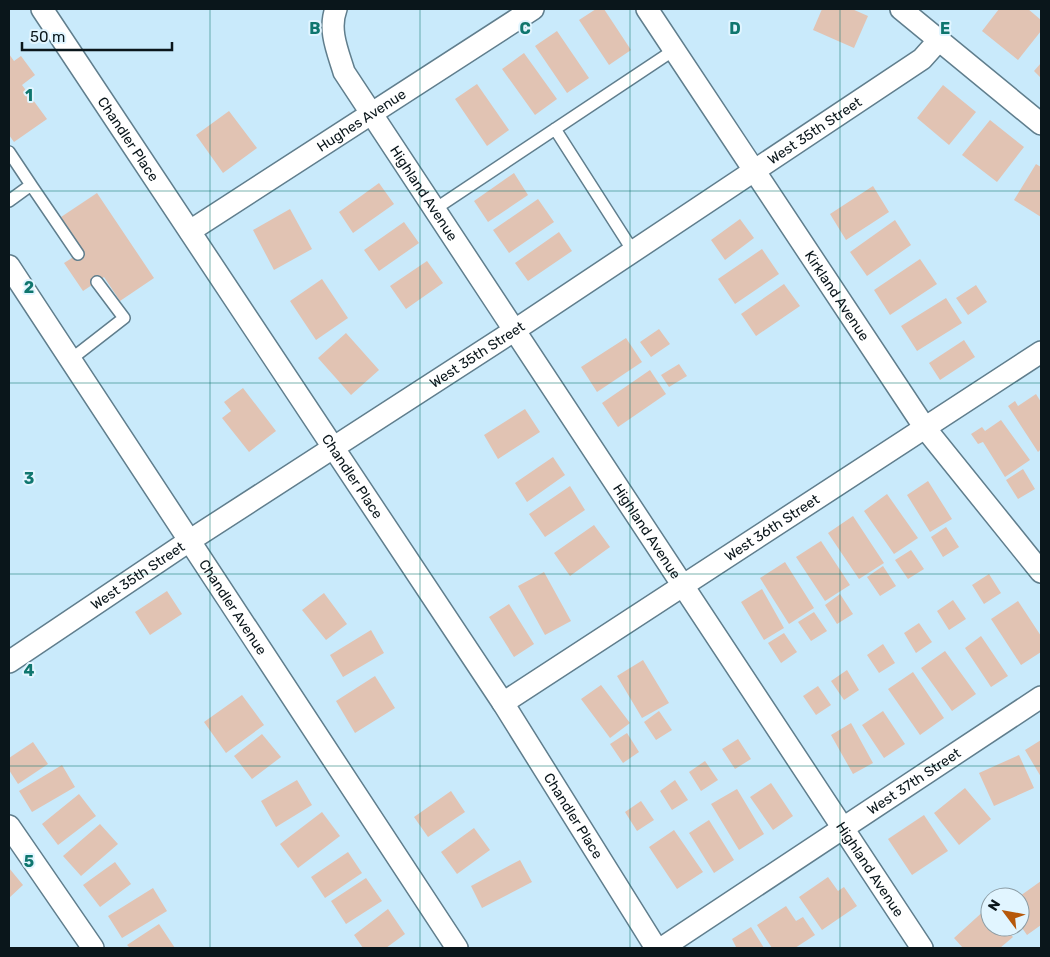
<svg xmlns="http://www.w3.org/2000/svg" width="1050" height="957" font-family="Rubik,sans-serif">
  <rect width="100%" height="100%" fill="#c9eafb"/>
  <path fill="#e1c3b3" d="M596 9H604L631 50 609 65 579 20Z
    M822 9H852L868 16 854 48 813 30Z
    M999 9H1028L1041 20V31L1018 60 982 31Z
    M557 31 589 78 567 93 535 46Z
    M524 53 557 99 535 115 502 69Z
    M9 54 14 61 21 56 35 75 22 85 47 119 14 142 9 135Z
    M1041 63V78L1034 71Z
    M477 84 509 130 487 146 455 99Z
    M943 85 976 112 949 145 917 118Z
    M229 111 257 148 223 173 196 135Z
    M990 120 1024 147 997 182 962 155Z
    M1036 164 1041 167V217L1014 200Z
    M514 173 528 195 488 222 474 201Z
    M379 183 394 204 353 233 339 212Z
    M873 186 889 212 846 240 830 214Z
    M97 193 154 278 120 301 104 277 83 291 64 263 83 251 61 217Z
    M538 199 554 222 509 253 493 230Z
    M290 209 312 249 274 270 253 230Z
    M740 219 754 238 725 260 711 240Z
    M895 220 911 245 867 276 850 252Z
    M404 222 419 243 379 271 364 250Z
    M559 232 572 251 528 281 515 263Z
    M762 249 779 274 735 304 718 279Z
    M920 259 937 284 890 315 874 290Z
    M427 261 443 283 406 309 390 286Z
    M322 279 348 318 316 340 290 301Z
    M784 284 800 306 756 336 741 314Z
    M976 285 987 302 968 315 956 298Z
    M946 298 962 323 917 351 901 326Z
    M659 329 670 344 651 357 640 342Z
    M346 333 379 370 351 395 318 358Z
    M626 338 642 362 597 392 581 367Z
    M964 340 975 357 940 380 929 363Z
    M679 364 687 376 669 387 661 375Z
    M650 370 666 394 618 427 602 403Z
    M243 388 276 431 249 452 222 418 231 411 224 402Z
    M1036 394 1041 402V449L1038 452 1008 406 1015 401 1018 406Z
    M525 409 540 432 498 459 484 435Z
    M1001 420 1030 460 1005 477 983 442 978 444 971 434 982 427 985 431Z
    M553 457 565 475 527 502 515 483Z
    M1023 469 1035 489 1018 499 1006 480Z
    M928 481 952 519 930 532 907 495Z
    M570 486 585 510 545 537 529 514Z
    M887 494 918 538 894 554 864 511Z
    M853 516 884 563 859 579 828 533Z
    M594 525 610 547 570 576 554 553Z
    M946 527 959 547 943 557 931 537Z
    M821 541 850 585 825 601 796 557Z
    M911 550 924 569 908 579 895 560Z
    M785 562 814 608 789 624 760 578Z
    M883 566 896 586 880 596 867 577Z
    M544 572 571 621 545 635 518 586Z
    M989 574 1001 593 984 604 972 585Z
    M762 589 784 628 764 640 741 602Z
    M167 591 182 614 150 635 135 612Z
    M324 593 347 624 326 640 302 610Z
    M840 594 853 614 837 624 825 605Z
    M953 600 966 619 949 630 937 611Z
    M1018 601 1041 636V652L1021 665 991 619Z
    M509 604 534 644 514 657 489 617Z
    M814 612 827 631 811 641 798 622Z
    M919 623 932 642 916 653 904 633Z
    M371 630 384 653 343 677 330 655Z
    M784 633 797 652 781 663 768 643Z
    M981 636 1008 676 991 687 965 648Z
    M883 644 895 663 879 673 867 655Z
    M945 651 976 694 952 711 921 668Z
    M643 660 669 703 642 718 617 676Z
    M847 670 859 690 844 700 831 681Z
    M913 672 944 718 920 735 888 689Z
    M375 676 395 708 355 733 336 701Z
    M601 685 630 723 610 738 581 699Z
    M818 686 831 705 816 715 803 696Z
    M242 695 264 725 226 753 204 722Z
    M659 711 672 730 656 740 644 722Z
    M883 711 905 744 884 758 862 725Z
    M851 723 873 763 853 774 831 735Z
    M627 733 639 752 623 763 610 744Z
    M262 734 281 757 252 779 234 756Z
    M738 739 751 759 735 769 722 749Z
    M1041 740V777L1025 750Z
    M33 742 48 764 18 784 9 770V758Z
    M1019 755 1034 788 994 806 979 773Z
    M705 761 718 780 701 791 689 772Z
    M62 765 75 787 32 812 19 791Z
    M297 780 312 805 276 827 261 801Z
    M675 780 688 800 672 810 660 791Z
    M771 783 793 816 773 830 750 797Z
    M965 788 991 819 959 845 934 813Z
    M737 789 764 834 739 850 711 804Z
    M451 791 465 812 428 837 414 817Z
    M79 794 96 816 58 845 42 824Z
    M641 801 654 820 637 831 625 812Z
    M322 812 340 836 298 868 280 844Z
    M924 815 948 851 912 875 888 839Z
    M709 820 734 860 714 873 689 833Z
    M100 824 118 844 81 876 63 856Z
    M474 828 490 850 457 874 441 852Z
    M674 830 703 872 677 889 649 847Z
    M348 852 362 873 325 898 311 877Z
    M520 860 532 882 482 908 471 886Z
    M115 862 131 884 100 907 83 885Z
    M9 868 23 885 9 898Z
    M828 877 838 891 844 887 857 906 822 930 799 897Z
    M366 878 382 901 346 924 331 901Z
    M1041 881V925L1027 935 1020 925V896Z
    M153 888 167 911 122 938 108 916Z
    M786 906 796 921 803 917 815 935 795 948H772L757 925Z
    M987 908 990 911V927H1004L1013 937 1000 948H963L954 938Z
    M388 909 405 934 386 948H363L354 935Z
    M159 924 175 948H130L127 945Z
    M751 927 764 948H734L736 947 732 939Z"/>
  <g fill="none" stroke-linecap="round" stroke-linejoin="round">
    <g stroke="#607e8d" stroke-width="14">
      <path id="service" d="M555 129 633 251
        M9 152 31 185
        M9 201 31 185 78 254
        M435 209 674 50
        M70 360 124 318 97 282"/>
    </g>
    <g stroke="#607e8d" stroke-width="24">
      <g id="minor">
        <path id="s1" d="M42 9 503 703 656 948"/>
        <path id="s2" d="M336 9C328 30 338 52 344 72L922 948"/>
        <path id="s3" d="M647 9 925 428 1041 572"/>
        <path d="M901 9 1041 124"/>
        <path id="s4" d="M190 231 533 9"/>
        <path id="s5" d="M9 266 457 948"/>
        <path id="s6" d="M9 662 189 541 515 330 922 59 939 40"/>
        <path id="s7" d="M503 703 1041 352"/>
        <path d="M9 826 93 948"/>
        <path id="s8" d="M662 948 1041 697"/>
      </g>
    </g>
    <use href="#service" stroke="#fff" stroke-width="11"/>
    <use href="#minor" stroke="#fff" stroke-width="21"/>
  </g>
  <path fill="none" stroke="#0f766e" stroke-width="1" stroke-opacity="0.55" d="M210 9V948M420 9V948M630 9V948M840 9V948M9 191H1041M9 383H1041M9 574H1041M9 766H1041"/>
  <g text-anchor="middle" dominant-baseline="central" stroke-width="4" stroke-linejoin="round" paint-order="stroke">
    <g font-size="14" fill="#0a161b" stroke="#e1f5ff">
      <text stroke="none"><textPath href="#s4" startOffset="204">Hughes Avenue</textPath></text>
      <text stroke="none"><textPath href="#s6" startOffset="965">West 35th Street</textPath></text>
      <text stroke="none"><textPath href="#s1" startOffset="156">Chandler Place</textPath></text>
      <text stroke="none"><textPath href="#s2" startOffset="210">Highland Avenue</textPath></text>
      <text stroke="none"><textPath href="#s3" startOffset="344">Kirkland Avenue</textPath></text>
      <text stroke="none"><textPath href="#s6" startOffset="560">West 35th Street</textPath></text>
      <text stroke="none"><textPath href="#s1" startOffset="561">Chandler Place</textPath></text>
      <text stroke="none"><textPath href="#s7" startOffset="321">West 36th Street</textPath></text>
      <text stroke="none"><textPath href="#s2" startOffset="615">Highland Avenue</textPath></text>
      <text stroke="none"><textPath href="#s6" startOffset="155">West 35th Street</textPath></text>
      <text stroke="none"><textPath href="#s5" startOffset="408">Chandler Avenue</textPath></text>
      <text stroke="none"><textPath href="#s8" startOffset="302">West 37th Street</textPath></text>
      <text stroke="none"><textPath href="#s1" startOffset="966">Chandler Place</textPath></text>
      <text stroke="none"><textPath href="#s2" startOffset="1020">Highland Avenue</textPath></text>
    </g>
  </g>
  <g font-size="16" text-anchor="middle" font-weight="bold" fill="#0f766e" stroke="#e1f5ff" stroke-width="4" stroke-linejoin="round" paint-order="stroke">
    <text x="315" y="34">B</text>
    <text x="525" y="34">C</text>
    <text x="735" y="34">D</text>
    <text x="945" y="34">E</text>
    <text x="29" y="101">1</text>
    <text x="29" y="293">2</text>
    <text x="29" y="484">3</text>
    <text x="29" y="676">4</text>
    <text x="29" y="867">5</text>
  </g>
  <rect width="1050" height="957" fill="none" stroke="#0a161b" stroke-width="20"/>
  <g transform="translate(1005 912) rotate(302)"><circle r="24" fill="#e1f5ff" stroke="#8b9ca4"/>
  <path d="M0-4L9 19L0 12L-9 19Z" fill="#b6580a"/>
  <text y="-8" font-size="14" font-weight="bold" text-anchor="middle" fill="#0a161b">N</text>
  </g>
  <path d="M22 42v8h150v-8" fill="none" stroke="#0a161b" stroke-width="2.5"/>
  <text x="30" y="42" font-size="15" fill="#0a161b" stroke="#e1f5ff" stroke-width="4" paint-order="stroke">50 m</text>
</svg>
